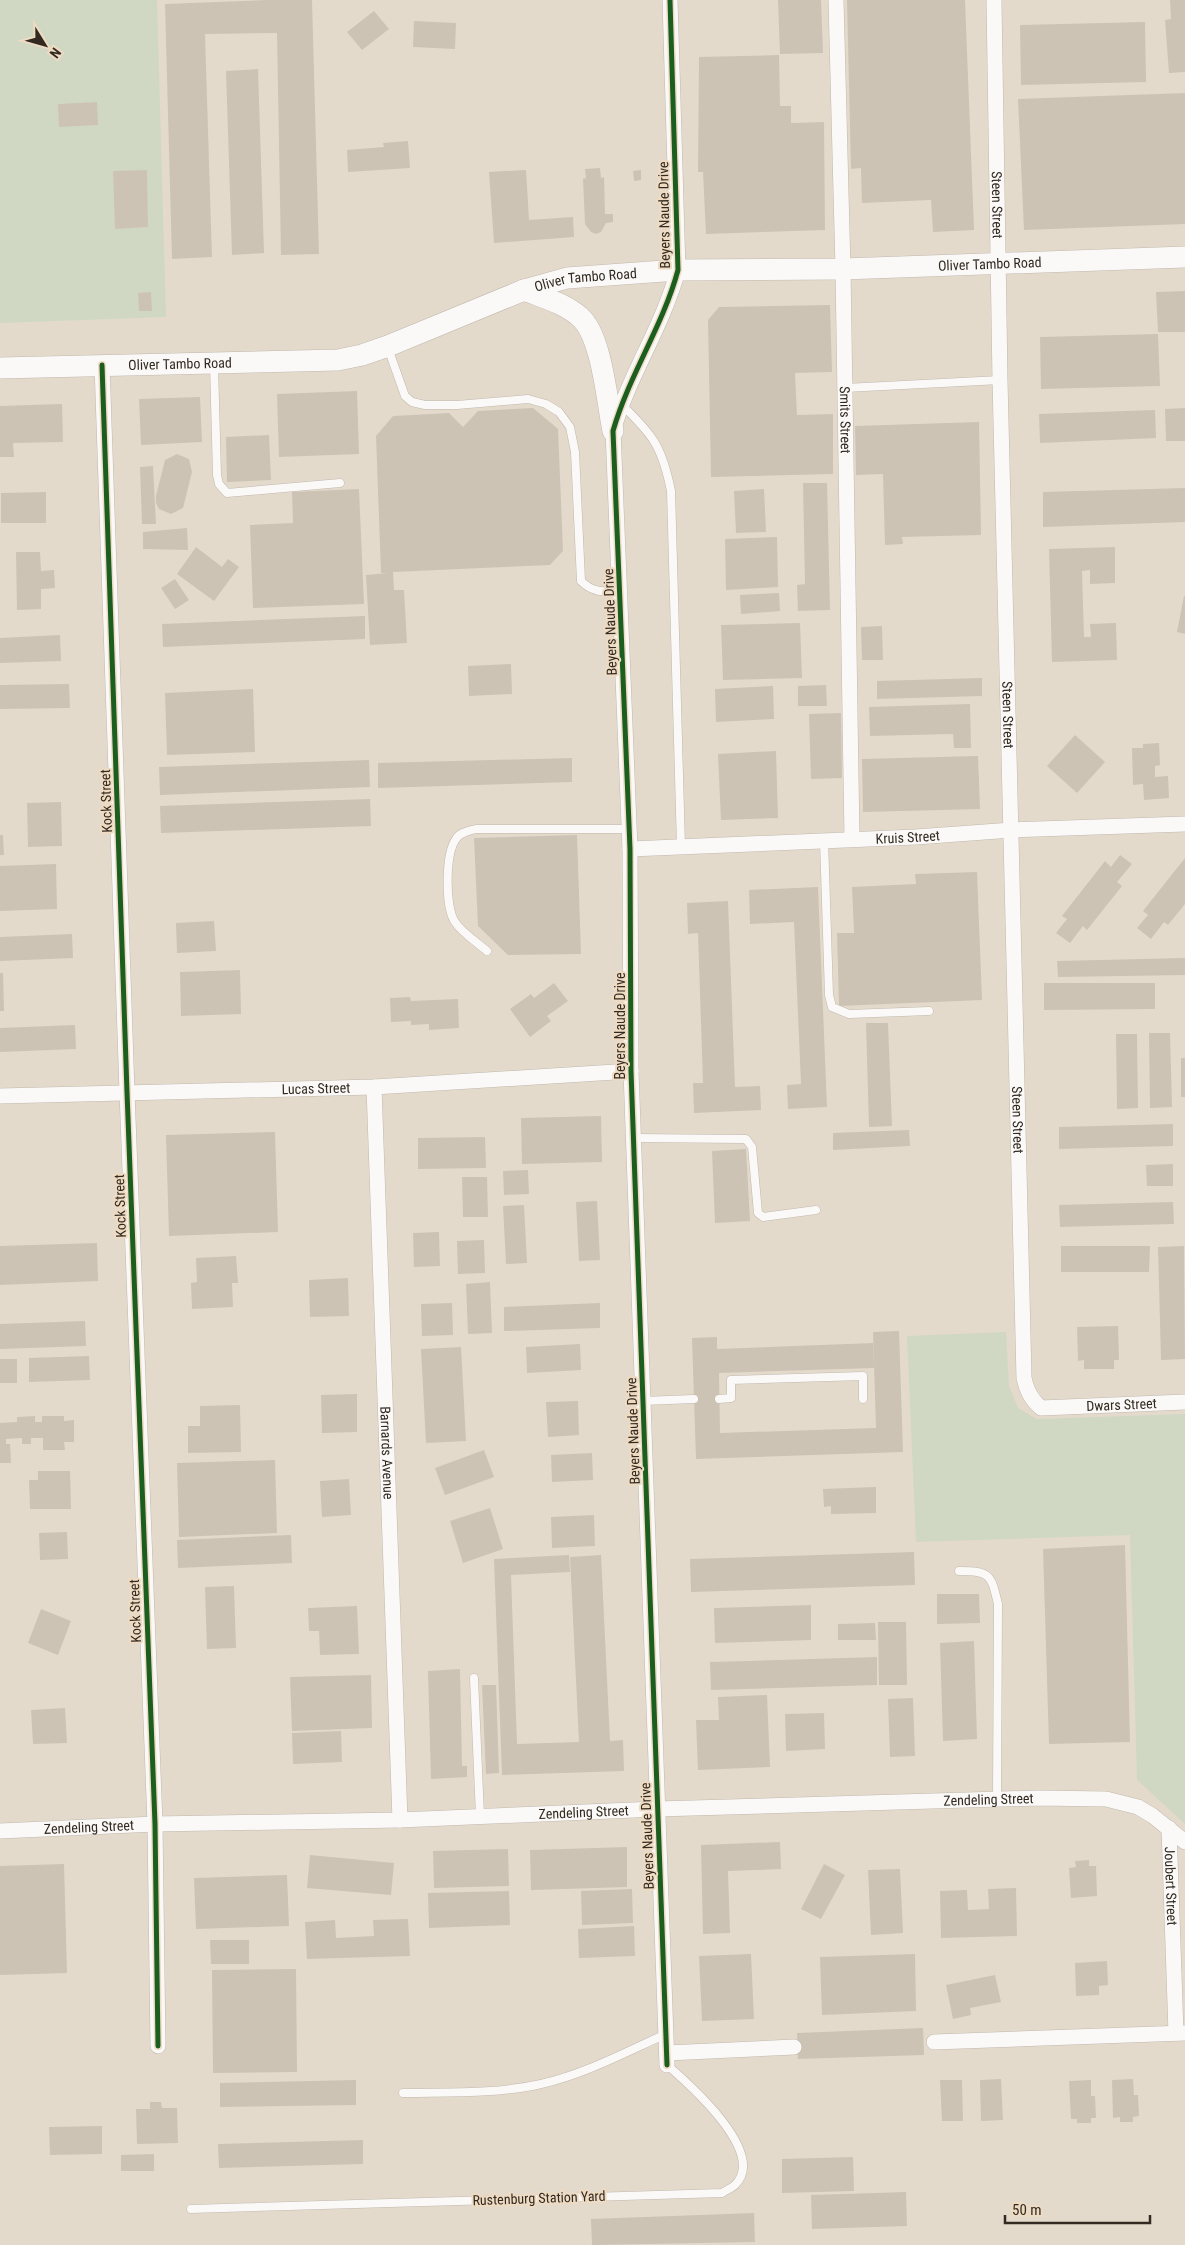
<svg xmlns="http://www.w3.org/2000/svg" width="1185" height="2245" font-family="'Roboto Condensed',sans-serif">
  <rect width="100%" height="100%" fill="#e4dacc"/>
  <path fill="#d0d8c4" d="M0 0H157L166 317 0 323Z
    M1006 1332 1009 1386 1018 1408 1037 1419 1185 1414V1824L1137 1780 1130 1535 916 1542 907 1336Z"/>
  <path fill="#cdc3b5" d="M269 0H312L319 254 281 255 277 33 205 34 212 257 172 259 165 4Z
    M778 0H821L823 53 780 54Z
    M847 0H965L974 230 933 232 931 200 862 203 861 168 851 169Z
    M1170 0H1185V72L1169 73 1165 20 1171 19Z
    M374 11 389 29 362 50 347 32Z
    M414 21 456 23 455 49 413 47Z
    M1145 22 1146 82 1021 85 1020 25Z
    M779 55 780 106H791V123L824 122 825 230 706 234 703 172H698L699 57Z
    M258 69 264 253 232 255 226 71Z
    M1185 93V224L1024 230 1018 99Z
    M97 102 98 125 59 127 58 104Z
    M408 141 410 168 348 172 347 150 384 147 383 143Z
    M600 168 601 178 604 177 605 214H613V222L606 223 601 232 596 234 591 232 585 224 583 179 586 178 585 169Z
    M147 170 148 227 115 229 113 171Z
    M526 170 529 220 573 217 574 237 494 243 489 172Z
    M641 170V180L634 181 633 171Z
    M1185 291V332H1158L1156 292Z
    M151 292 152 311H139L138 293Z
    M830 305 832 372 795 373 797 415 833 414V474L711 477 708 320 719 307Z
    M1158 334 1160 386 1041 389 1040 337Z
    M357 391 359 454 279 457 277 394Z
    M200 397 202 442 141 445 139 399Z
    M62 404 63 442 13 443 14 457H0V406Z
    M533 408 558 429 563 551 550 565 393 572 394 590H404L407 643 370 645 366 575 388 573H381L376 436 393 416 449 413 463 427 478 411Z
    M1185 408V441H1166L1165 409Z
    M1155 410 1156 438 1040 443 1039 414Z
    M979 422 981 535 902 537 903 544 885 545 883 474 856 475 855 426Z
    M269 435 271 480 227 482 226 437Z
    M177 454 189 459 192 472 183 508 171 514 159 509 156 503V496L165 460Z
    M153 466 156 524H142L140 467Z
    M803 483H827L830 610 798 611 797 585 805 584Z
    M1185 488V522L1043 527V492Z
    M359 489 364 604 253 608 250 525 293 523 292 492Z
    M764 489 766 532 736 533 734 491Z
    M46 492V523H1V493Z
    M187 528 188 550 143 549V532Z
    M777 537 778 587 726 590 725 539Z
    M196 547 222 567 228 559 239 567 214 601 177 574Z
    M1115 547V583L1090 584V570L1082 571 1084 637H1091L1090 624 1116 623 1117 660 1052 662 1049 549Z
    M16 552H40L41 571 54 570 55 588 41 589V609L17 610Z
    M175 579 189 600 175 609 161 588Z
    M779 593 780 611 741 614 740 595Z
    M1184 596H1185V634L1177 632Z
    M365 616V639L163 647 162 624Z
    M800 623 802 678 723 680 721 625Z
    M882 626 883 660H862L861 627Z
    M60 635 61 661 0 663V638Z
    M511 664 512 694 469 696 468 666Z
    M982 678V696L877 699V681Z
    M69 684 70 708 0 709V685Z
    M826 685 827 706H798V686Z
    M773 686 774 719 716 722 715 689Z
    M253 689 255 752 167 755 165 693Z
    M970 704 971 748H954L953 734 870 736 869 707Z
    M841 713 842 778 811 779 809 714Z
    M1075 735 1105 762 1077 793 1047 766Z
    M1159 743 1160 765 1155 766V777L1168 776 1169 798 1144 800 1143 784 1133 785 1132 748H1143V744Z
    M776 751 778 818 721 820 718 754Z
    M978 756 980 809 863 812 862 759Z
    M572 758V782L378 788V763Z
    M369 760 370 787 160 795 159 767Z
    M370 799 371 826 161 833 160 806Z
    M61 802 62 846 28 847 27 803Z
    M0 835H3L4 855H0Z
    M577 835 581 954 508 955 478 926 474 838Z
    M1120 855 1132 864 1117 882 1122 886 1087 930 1083 926 1070 943 1056 933 1067 919 1062 916 1105 861 1111 867Z
    M1185 858V904L1168 925 1164 922 1151 939 1137 928 1148 915 1143 911Z
    M56 864 57 909 0 911V866Z
    M977 872 982 1000 839 1006 837 933H854L852 887 916 884 915 874Z
    M818 887 827 1107 788 1109 787 1085 801 1084 794 922 750 924 749 890Z
    M728 901 735 1087 760 1086 761 1110 694 1113 693 1083H703L698 933 688 934 687 903Z
    M214 921 216 951 177 953 176 923Z
    M72 934 73 958 0 961V937Z
    M1185 958V975L1058 977 1057 961Z
    M240 970 241 1014 181 1016 180 972Z
    M0 973H3L4 1011H0Z
    M554 983 568 1001 547 1016 551 1021 530 1037 510 1009 531 994 534 998Z
    M1044 983H1155V1009L1044 1010Z
    M410 997 411 1001 458 999 459 1028 429 1030V1024L411 1025V1021L391 1022 390 998Z
    M866 1023H888L892 1126 869 1127Z
    M75 1025 76 1049 0 1052V1028Z
    M1149 1033H1170L1172 1107 1150 1108Z
    M1116 1034H1137L1138 1108 1117 1109Z
    M1181 1058H1185V1097H1181Z
    M601 1116 602 1162 522 1164 521 1118Z
    M1173 1124V1146L1059 1149V1127Z
    M909 1130 910 1146 833 1150V1133Z
    M275 1132 278 1232 169 1236 166 1135Z
    M485 1137 486 1168 418 1169V1138Z
    M746 1149 750 1221 715 1223 712 1151Z
    M1173 1164V1186H1147L1146 1165Z
    M528 1170 529 1194 504 1195 503 1171Z
    M462 1177H487L488 1217H463Z
    M597 1201 600 1260 579 1261 576 1202Z
    M1173 1202 1174 1224 1060 1227 1059 1205Z
    M524 1205 527 1263 506 1264 503 1206Z
    M439 1232 440 1266 414 1267 413 1233Z
    M484 1240 485 1273 458 1274 457 1241Z
    M97 1243 98 1281 0 1285V1246Z
    M1061 1246H1150L1149 1272H1061Z
    M1184 1246 1185 1359 1161 1360 1158 1247Z
    M236 1256 238 1283H232L233 1307 192 1309 191 1283 197 1282 196 1258Z
    M348 1278 349 1316 310 1317 309 1280Z
    M490 1282 492 1333 468 1334 466 1284Z
    M452 1303 453 1335 422 1336 421 1304Z
    M600 1303V1328L504 1331V1307Z
    M85 1321 86 1346 0 1349V1324Z
    M1118 1326 1119 1360H1114V1369H1084V1360L1078 1361 1077 1327Z
    M899 1331 903 1452 696 1459 692 1338 717 1337V1349L873 1343 874 1368 719 1373 720 1433 876 1428 873 1332Z
    M580 1344 581 1370 527 1373 526 1347Z
    M461 1347 466 1441 426 1443 421 1349Z
    M89 1356 90 1380 29 1382V1358Z
    M0 1359H17V1383H0Z
    M357 1394V1432L322 1433 321 1395Z
    M578 1401 579 1435 548 1437 546 1402Z
    M240 1405 241 1452 188 1453V1426H200V1406Z
    M35 1416V1422H42V1416H64V1421L74 1420V1442H64L65 1450H43V1438H31V1444H22V1438L6 1439V1444H10L11 1463H0V1423L17 1422V1417Z
    M484 1450 494 1477 445 1495 435 1468Z
    M592 1453 593 1480 552 1482 551 1455Z
    M275 1460 277 1533 179 1537 177 1463Z
    M38 1471H70L71 1509H30L29 1480H38Z
    M349 1479 351 1515 322 1517 320 1481Z
    M876 1487V1513L831 1514V1506L824 1507 823 1489Z
    M490 1508 503 1549 463 1563 450 1521Z
    M594 1515 595 1546 552 1548 551 1517Z
    M67 1532 68 1559 40 1560 39 1533Z
    M291 1535 292 1563 178 1568 177 1540Z
    M1125 1545 1130 1742 1049 1744 1043 1549Z
    M914 1552 915 1585 691 1592 690 1559Z
    M569 1555 570 1572 511 1575 517 1744 579 1742 570 1557 601 1555 610 1741 623 1740 624 1771 502 1775 494 1559Z
    M234 1586 236 1648 207 1649 205 1587Z
    M937 1594H979L980 1623 937 1624Z
    M811 1605V1640L715 1643 714 1608Z
    M357 1606 359 1654 320 1655 319 1631H309L308 1608Z
    M41 1609 71 1621 58 1655 28 1643Z
    M878 1622H906L907 1685H879Z
    M875 1623 876 1640H838V1624Z
    M974 1641 977 1739 943 1741 940 1643Z
    M877 1657V1685L711 1690 710 1662Z
    M460 1669 462 1766H467V1777L431 1779 428 1671Z
    M371 1675 372 1728 292 1731 290 1677Z
    M482 1685H496L499 1773 486 1774Z
    M767 1695 770 1767 698 1770 696 1720H719L718 1697Z
    M913 1698 915 1756 890 1757 888 1699Z
    M65 1708 67 1743 33 1744 31 1710Z
    M824 1713 825 1749 786 1751 785 1714Z
    M341 1731 342 1762 293 1764 292 1733Z
    M780 1842 781 1869 728 1871 730 1933 703 1934 701 1845Z
    M627 1847V1887L531 1890 530 1850Z
    M508 1849 509 1886 434 1888 433 1851Z
    M310 1855 394 1863 391 1895 307 1888Z
    M1089 1860V1866H1096L1097 1896 1071 1898 1069 1868 1076 1867 1075 1861Z
    M64 1864 67 1973 0 1975V1866Z
    M824 1864 845 1875 821 1919 801 1909Z
    M900 1869 903 1933 871 1935 868 1870Z
    M287 1875 289 1926 196 1929 194 1878Z
    M1016 1888 1017 1936 941 1938 940 1891 967 1890 968 1910 989 1909 988 1889Z
    M632 1889 633 1923 582 1925 581 1891Z
    M509 1891 510 1925 429 1928 428 1893Z
    M408 1919 410 1956 307 1959 305 1922 335 1920 336 1938 374 1936 373 1920Z
    M634 1926 635 1956 579 1958 578 1929Z
    M210 1940H249V1964H211Z
    M751 1954 754 2019 702 2021 699 1956Z
    M915 1954 916 2011 822 2015 820 1957Z
    M1107 1961 1108 1985 1099 1986V1995L1076 1996 1075 1963Z
    M296 1969 297 2072 213 2073 212 1970Z
    M995 1975 1001 2002 970 2008 971 2015 953 2019 946 1985Z
    M923 2028 924 2055 798 2059 797 2033Z
    M1001 2079 1003 2120 981 2121 980 2080Z
    M1133 2079 1134 2095H1138L1139 2116 1133 2117V2122H1120V2117L1113 2118 1112 2080Z
    M356 2080V2105L220 2107V2083Z
    M940 2080H962L963 2121H942Z
    M1091 2080V2096H1095L1096 2118H1091V2123H1077V2119H1071L1069 2081Z
    M150 2102H161L162 2108H177L178 2143 137 2144 136 2109H150Z
    M102 2126V2154L50 2155 49 2127Z
    M363 2140V2164L219 2168 218 2144Z
    M154 2154V2171H121V2155Z
    M853 2157 854 2191 782 2193V2159Z
    M906 2192 907 2226 812 2229 811 2195Z
    M754 2213 755 2242 592 2245 591 2219Z"/>
  <g fill="none" stroke-linecap="round" stroke-linejoin="round">
    <g stroke="#c0b8ae" stroke-width="9">
      <path id="lane" d="M388 348 405 396 412 402 425 405H457L528 399 546 404 559 412 570 427 575 452 581 581C593 593 604 592 620 591
        M214 365 217 475 219 484 227 493 340 483
        M845 388 1000 380
        M621 404C653 435 662 446 671 491L681 847
        M824 840 829 995 832 1007 849 1014 929 1011
        M487 951C477 942 463 934 455 922 445 908 445 854 456 839 460 832 469 831 476 829H629
        M634 1138 746 1139 752 1147 758 1213 763 1217 816 1210
        M719 1399 731 1398V1380L863 1376V1399
        M643 1401 694 1399
        M959 1571C990 1571 991 1574 998 1604L997 1799
        M474 1678 480 1816
        M403 2093C449 2092 497 2094 541 2084 585 2074 626 2052 666 2034
        M191 2209 722 2193C726 2190 732 2188 735 2185 768 2153 689 2084 667 2065"/>
    </g>
    <g stroke="#c0b8ae" stroke-width="16">
      <g id="street">
        <path id="s1" d="M836 0 843 269 852 839"/>
        <path id="s2" d="M994 0 1000 380 1024 1378C1027 1391 1031 1399 1041 1408L1185 1402"/>
        <path d="M102 365 127 1092 155 1824 158 2046"/>
        <path id="s3" d="M630 849 916 837 1012 830 1185 824"/>
        <path id="s4" d="M374 1087 400 1820"/>
        <path id="s5" d="M0 1096 374 1087 631 1071"/>
        <path id="s6" d="M1169 1828 1176 2033"/>
        <path id="s7" d="M0 1831 155 1824 400 1820 657 1809 1038 1798 1106 1799 1138 1807 1153 1816 1185 1842"/>
        <path d="M934 2042 1185 2033"/>
        <path d="M667 2053 794 2047"/>
        <path d="M667 2065 631 1071 630 849 613 431C629 375 663 326 678 270L670 0"/>
      </g>
    </g>
    <g stroke="#c0b8ae" stroke-width="22">
      <g id="secondary">
        <path d="M524 290C544 298 564 303 580 317 602 336 607 402 613 431"/>
        <path id="s8" d="M0 368 338 360 362 355 388 346 524 290 567 278 678 270 843 269 1185 257"/>
      </g>
    </g>
    <use href="#lane" stroke="#fbf9f7" stroke-width="8"/>
    <use href="#street" stroke="#fbf9f7" stroke-width="15"/>
    <use href="#secondary" stroke="#fbf9f7" stroke-width="21"/>
    <g stroke="#eedbc2" stroke-width="8">
      <path id="cycleway" d="M102 365 127 1092 155 1824 158 2046
        M667 2065 631 1071 630 849 613 431C629 375 663 326 678 270L670 0"/>
    </g>
    <use href="#cycleway" stroke="#1b5e20" stroke-width="5"/>
  </g>
  <g text-anchor="middle" dominant-baseline="central" stroke-width="4" stroke-linejoin="round" paint-order="stroke">
    <g font-size="14" fill="#322a21" stroke="#eedbc2">
      <text stroke="none"><textPath href="#s2" startOffset="205">Steen Street</textPath></text>
      <text transform="translate(664 215) rotate(-91)">Beyers Naude Drive</text>
      <text stroke="none"><textPath href="#s8" startOffset="1005">Oliver Tambo Road</textPath></text>
      <text stroke="none"><textPath href="#s8" startOffset="600">Oliver Tambo Road</textPath></text>
      <text stroke="none"><textPath href="#s8" startOffset="180">Oliver Tambo Road</textPath></text>
      <text stroke="none"><textPath href="#s1" startOffset="420">Smits Street</textPath></text>
      <text transform="translate(610 622) rotate(-92)">Beyers Naude Drive</text>
      <text stroke="none"><textPath href="#s2" startOffset="715">Steen Street</textPath></text>
      <text transform="translate(106 801) rotate(-92)">Kock Street</text>
      <text stroke="none"><textPath href="#s3" startOffset="278">Kruis Street</textPath></text>
      <text transform="translate(620 1026) rotate(-90)">Beyers Naude Drive</text>
      <text stroke="none"><textPath href="#s5" startOffset="316">Lucas Street</textPath></text>
      <text stroke="none"><textPath href="#s2" startOffset="1120">Steen Street</textPath></text>
      <text transform="translate(120 1206) rotate(-92)">Kock Street</text>
      <text stroke="none"><textPath href="#s2" startOffset="1494">Dwars Street</textPath></text>
      <text transform="translate(633 1431) rotate(-92)">Beyers Naude Drive</text>
      <text stroke="none"><textPath href="#s4" startOffset="366">Barnards Avenue</textPath></text>
      <text transform="translate(135 1611) rotate(-92)">Kock Street</text>
      <text stroke="none"><textPath href="#s7" startOffset="989">Zendeling Street</textPath></text>
      <text stroke="none"><textPath href="#s7" startOffset="584">Zendeling Street</textPath></text>
      <text stroke="none"><textPath href="#s7" startOffset="89">Zendeling Street</textPath></text>
      <text transform="translate(647 1836) rotate(-92)">Beyers Naude Drive</text>
      <text stroke="none"><textPath href="#s6" startOffset="58">Joubert Street</textPath></text>
      <text transform="translate(539 2198) rotate(-2)">Rustenburg Station Yard</text>
    </g>
  </g>
  <g transform="translate(45 45) rotate(127)" stroke="#eedbc2" stroke-width="4" paint-order="stroke">
  <path d="M0-4L9 19L0 12L-9 19Z" fill="#322a21"/>
  <text y="-8" font-size="14" font-weight="bold" text-anchor="middle" fill="#322a21">N</text>
  </g>
  <path d="M1005 2215v8h145v-8" fill="none" stroke="#322a21" stroke-width="2.5"/>
  <text x="1012" y="2215" font-size="15" fill="#322a21" stroke="#eedbc2" stroke-width="4" paint-order="stroke">50 m</text>
</svg>
